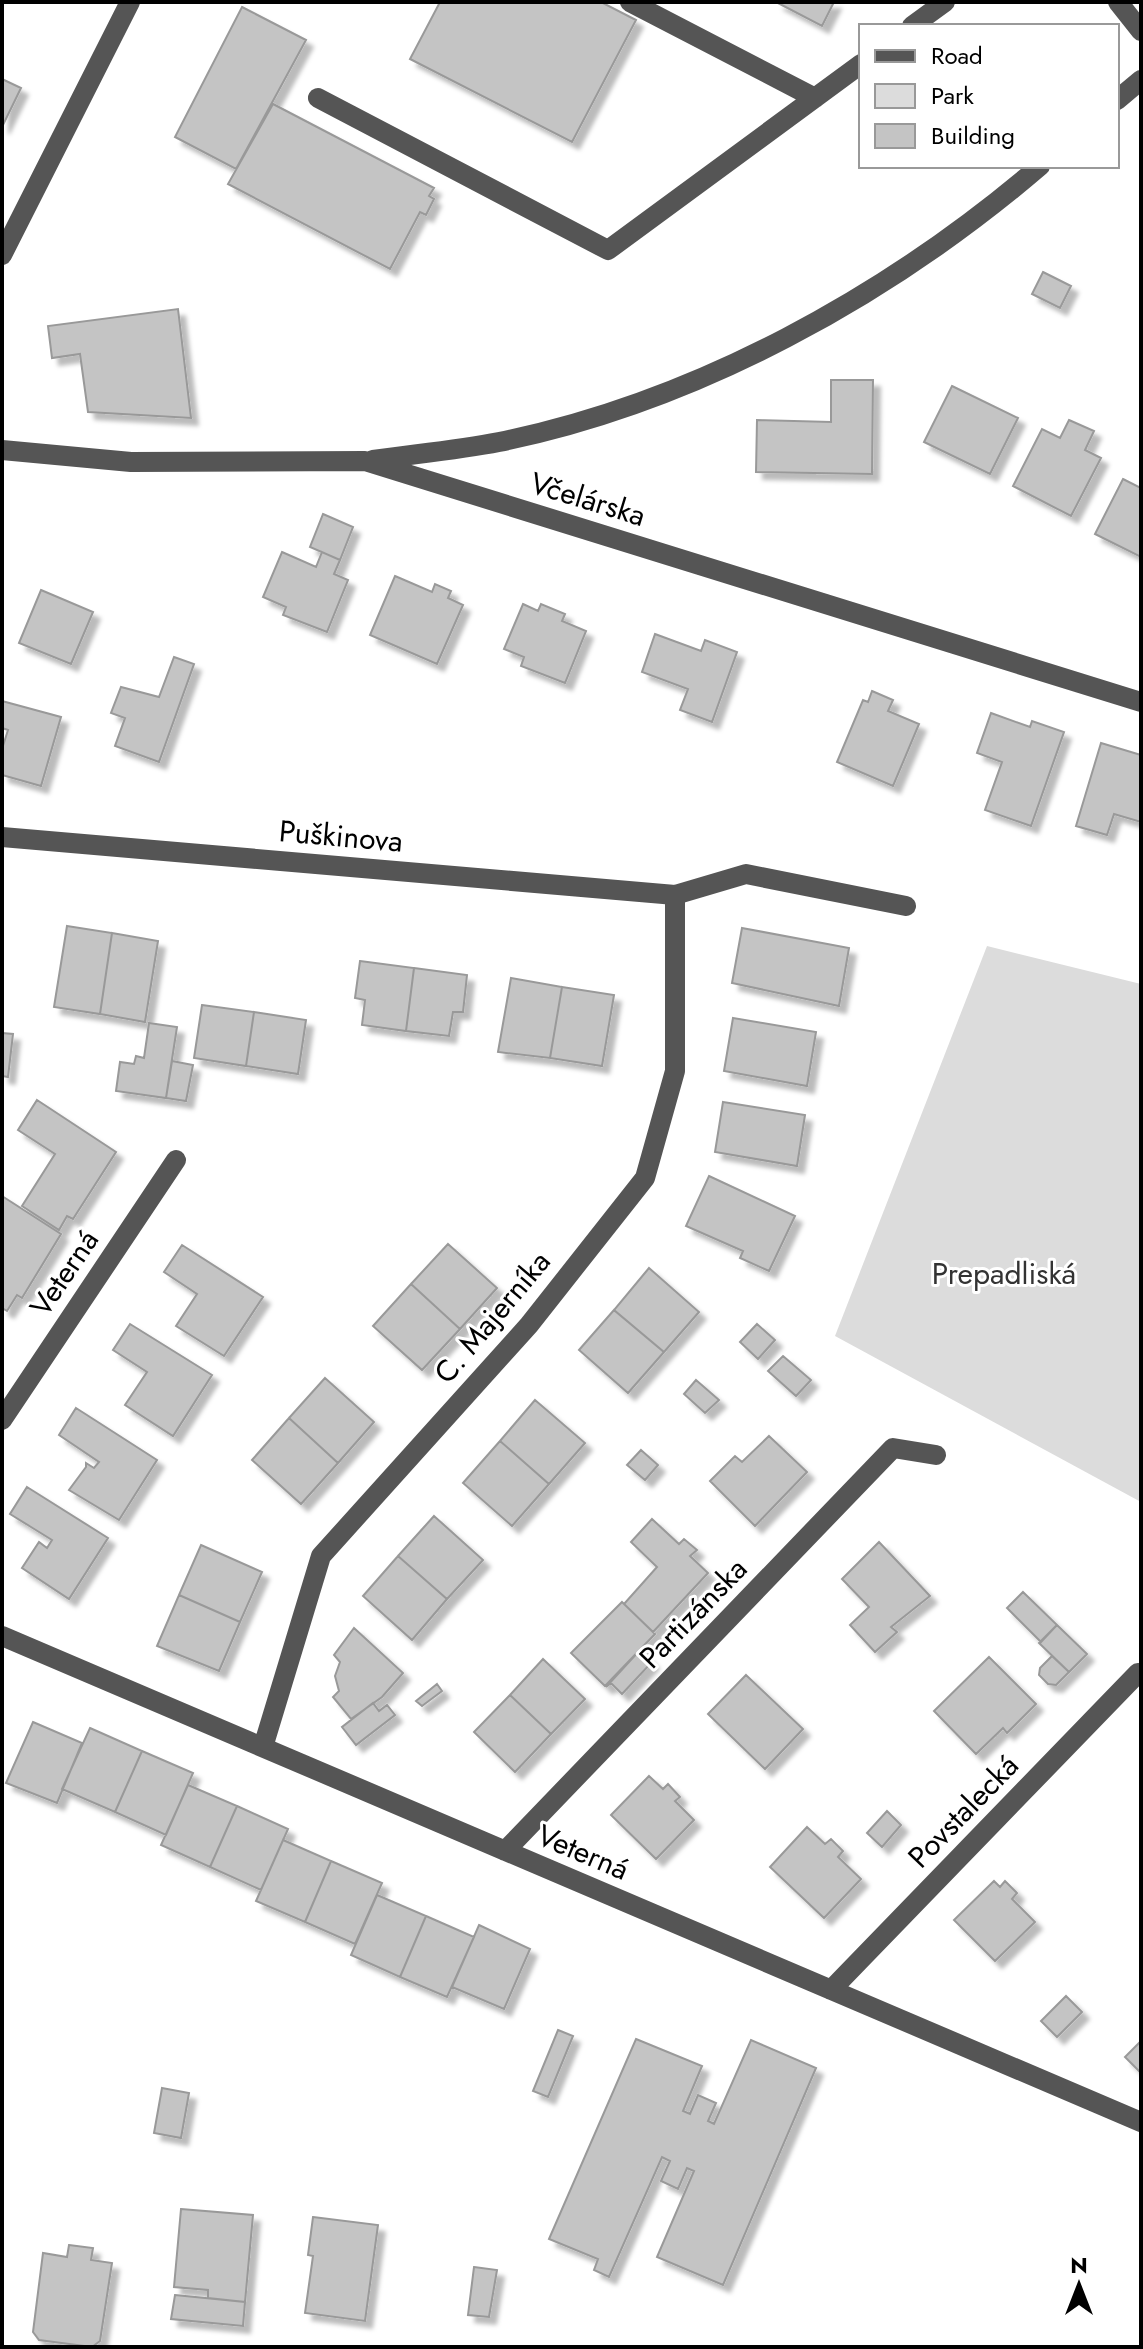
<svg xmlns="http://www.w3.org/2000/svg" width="1143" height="2349" font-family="Jost,sans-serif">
  <defs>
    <filter id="shadow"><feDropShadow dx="7" dy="7" stdDeviation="2" flood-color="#0004"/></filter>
  </defs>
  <rect width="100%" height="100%" fill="#fff"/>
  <path fill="#dcdcdc" d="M987 946 1141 984V1502L835 1336Z"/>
  <path fill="#c4c4c4" stroke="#999" stroke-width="2" filter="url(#shadow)" d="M440 2H601L636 20 572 142 410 59Z
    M776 2H834L822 26Z
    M242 7 306 40 236 169 175 137Z
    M2 79 21 88 2 127Z
    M273 104 434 188 429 196 434 199 426 215 420 212 390 269 228 184Z
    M1043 272 1071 286 1060 308 1032 294Z
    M178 309 191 418 88 412 80 354 52 358 48 326Z
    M831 380H873L872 474 756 472 757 420 831 422Z
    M952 386 1018 418 990 474 924 442Z
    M1069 420 1094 431 1085 450 1101 458 1071 516 1013 486 1042 429 1060 438Z
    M1123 479 1141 488V557L1095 534Z
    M323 514 353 527 340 560 310 547Z
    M282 552 316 567 322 552 340 560 334 574 348 580 327 632 283 615 286 607 263 597Z
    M395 576 432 592 435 584 451 591 448 598 463 605 437 664 370 635Z
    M41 590 93 612 71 664 19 643Z
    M523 604 538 611 541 604 565 614 562 621 586 631 565 683 521 666 524 657 504 649Z
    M655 634 701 651 705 640 737 652 712 722 680 710 688 689 642 672Z
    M174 657 194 664 159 762 115 746 125 718 111 713 121 687 159 697Z
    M872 691 893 700 888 711 919 724 893 786 837 762 863 700 868 702Z
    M2 701 61 717 41 786 2 775V749L8 730 2 728Z
    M991 713 1030 727 1032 721 1064 732 1031 826 985 810 1002 762 977 753Z
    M1101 743 1141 755V822L1114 814 1107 835 1076 826Z
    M67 926 112 933 100 1014 54 1007Z
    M742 928 849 948 839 1006 732 983Z
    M112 933 158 941 145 1022 100 1014Z
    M360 961 414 968 406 1031 362 1025 365 1000 355 998Z
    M414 968 467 975 463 1012H453L449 1036 406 1031Z
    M511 978 562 987 550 1058 498 1052Z
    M562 987 614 995 602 1066 550 1058Z
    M202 1005 254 1012 246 1066 194 1058Z
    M254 1012 306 1020 298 1074 246 1066Z
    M733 1018 816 1032 807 1086 724 1071Z
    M149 1023 177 1027 166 1098 116 1091 120 1062 134 1064 136 1056 144 1058Z
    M2 1033 13 1034 8 1077 2 1076Z
    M172 1061 193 1065 186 1101 166 1098Z
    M37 1100 116 1152 73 1219 67 1216 59 1230 22 1206 55 1154 18 1130Z
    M723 1102 805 1115 797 1166 715 1152Z
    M709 1176 795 1216 769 1271 740 1258 743 1251 686 1226Z
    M2 1196 61 1234 22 1298 17 1295 7 1311 2 1308Z
    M448 1244 497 1288 460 1329 411 1284Z
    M182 1245 263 1297 224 1356 176 1326 197 1294 164 1272Z
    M649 1268 699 1312 664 1352 614 1310Z
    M411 1284 460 1329 422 1370 373 1326Z
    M614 1310 664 1352 628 1393 579 1350Z
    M130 1324 212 1375 173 1436 125 1405 147 1372 113 1350Z
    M757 1324 775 1340 758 1359 740 1342Z
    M783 1356 811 1380 796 1396 768 1371Z
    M325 1378 374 1422 338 1463 289 1418Z
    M696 1380 719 1400 705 1413 684 1394Z
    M535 1400 585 1443 549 1484 500 1441Z
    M76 1408 157 1460 119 1520 69 1490 86 1467V1463L94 1468 99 1462 59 1435Z
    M289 1418 338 1463 301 1504 252 1460Z
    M769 1436 807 1472 755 1526 710 1481 735 1456 742 1462Z
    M500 1441 549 1484 512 1526 463 1483Z
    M641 1450 658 1465 645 1480 627 1465Z
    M27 1487 108 1538 69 1599 22 1568 39 1542 47 1548 52 1540 10 1514Z
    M434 1516 483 1560 447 1599 398 1556Z
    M652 1519 679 1544 684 1539 697 1550 690 1556 708 1573 653 1632 624 1604 657 1567 631 1542Z
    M879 1542 930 1596 891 1627 897 1632 875 1652 850 1625 869 1607 842 1579Z
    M201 1545 262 1572 240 1622 179 1595Z
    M398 1556 447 1599 412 1640 363 1596Z
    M1023 1592 1057 1625 1041 1642 1007 1608Z
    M179 1595 240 1622 219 1671 157 1646Z
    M622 1602 655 1634 605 1686 571 1653Z
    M1057 1625 1087 1654 1069 1672 1039 1643Z
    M354 1628 403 1673 382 1697 351 1719 333 1697 339 1691 335 1676 340 1662 334 1655Z
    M640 1650 652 1662 622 1694 611 1683 606 1687Z
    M1052 1656 1069 1672 1056 1685 1048 1684 1039 1675 1040 1668Z
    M989 1657 1036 1704 1007 1733 1003 1728 976 1754 934 1711Z
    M543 1659 585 1699 551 1734 510 1695Z
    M746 1675 803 1729 765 1769 708 1714Z
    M437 1684 442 1691 422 1706 416 1701Z
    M510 1695 551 1734 515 1772 474 1732Z
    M373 1703 379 1711 387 1705 395 1715 356 1745 342 1727Z
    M33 1722 82 1743 57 1803 6 1783Z
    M90 1728 142 1751 115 1812 62 1789Z
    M142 1751 193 1773 166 1835 115 1812Z
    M649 1776 663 1789 668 1784 680 1797 675 1801 694 1820 656 1859 611 1815Z
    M188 1785 237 1806 210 1867 161 1845Z
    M237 1806 288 1829 261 1890 210 1867Z
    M887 1811 901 1825 882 1847 867 1833Z
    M807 1827 825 1844 831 1839 843 1851 838 1857 861 1879 824 1918 770 1867Z
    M283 1840 331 1861 305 1922 256 1901Z
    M331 1861 382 1883 355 1944 305 1922Z
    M994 1881 1000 1887 1005 1881 1017 1893 1012 1899 1035 1922 995 1961 954 1920Z
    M377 1895 426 1916 400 1977 351 1955Z
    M426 1916 474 1937 447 1997 400 1977Z
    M479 1925 530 1949 504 2009 452 1987Z
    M1066 1996 1082 2012 1057 2037 1041 2021Z
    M558 2030 573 2036 548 2097 533 2091Z
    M636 2039 702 2066 683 2111 690 2114 698 2095 716 2103 708 2121 714 2124 751 2040 816 2068 723 2285 657 2257 694 2171 687 2168 678 2189 661 2181 670 2161 662 2157 609 2277 594 2270 598 2259 549 2239Z
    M1141 2041V2073L1125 2057Z
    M162 2088 189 2093 181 2138 154 2133Z
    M181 2209 253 2215 245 2302 208 2298V2290L174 2287Z
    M313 2217 378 2225 365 2321 305 2313 313 2256 308 2255Z
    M69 2245 93 2248 91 2260 112 2263 100 2341 92 2347 39 2340 33 2332 43 2253 67 2257Z
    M474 2267 497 2270 489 2317 468 2315Z
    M175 2295 245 2302 243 2326 171 2319Z"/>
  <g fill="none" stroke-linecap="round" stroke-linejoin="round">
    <path stroke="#555" stroke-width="20" d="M630 2 815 98
      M1118 2 1141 31
      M912 26 945 2
      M318 98 608 250 861 64
      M1117 100 1141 80
      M2 255 130 2
      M2 450 131 462 365 461 1141 702
      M373 460C415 454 458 450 499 442 696 402 888 296 1040 166
      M2 837 675 895 746 874 906 906
      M2 1420 176 1160
      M2 1636 1141 2122
      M263 1747 321 1556 529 1325 645 1178 675 1071V895
      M505 1851 893 1448 936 1455
      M831 1990 1138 1673"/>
  </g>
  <g text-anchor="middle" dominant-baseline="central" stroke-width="6" stroke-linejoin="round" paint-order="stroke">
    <g font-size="30" fill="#000" stroke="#fff">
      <text transform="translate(588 499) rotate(17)">Včelárska</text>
      <text transform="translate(341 836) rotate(5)">Puškinova</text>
      <text transform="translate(64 1273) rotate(-56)">Veterná</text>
      <text transform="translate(492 1317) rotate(-50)">C. Majerníka</text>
      <text transform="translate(693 1613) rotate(-46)">Partizánska</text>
      <text transform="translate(963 1811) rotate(-46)">Povstalecká</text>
      <text transform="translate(583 1852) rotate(23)">Veterná</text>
    </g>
    <g font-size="30" fill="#333" stroke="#fff">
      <text x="1004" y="1273">Prepadliská</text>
    </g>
  </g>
  <rect width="1143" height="2349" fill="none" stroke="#000000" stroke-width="8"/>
  <rect x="859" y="24" width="260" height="144" fill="#ffffff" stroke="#999999" stroke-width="2"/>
  <rect x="875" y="50" width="40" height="12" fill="#555555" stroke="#999999" stroke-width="2"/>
  <text x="931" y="64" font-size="24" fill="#000000">Road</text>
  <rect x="875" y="84" width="40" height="24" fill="#dcdcdc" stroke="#999999" stroke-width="2"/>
  <text x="931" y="104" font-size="24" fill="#000000">Park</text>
  <rect x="875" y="124" width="40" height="24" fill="#c4c4c4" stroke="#999999" stroke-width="2"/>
  <text x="931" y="144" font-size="24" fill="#000000">Building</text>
  <g transform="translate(1079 2285)" stroke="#ffffff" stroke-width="6" paint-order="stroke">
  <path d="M0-6L14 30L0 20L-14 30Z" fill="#000000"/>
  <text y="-12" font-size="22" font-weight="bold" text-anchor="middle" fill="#000000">N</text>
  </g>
</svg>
